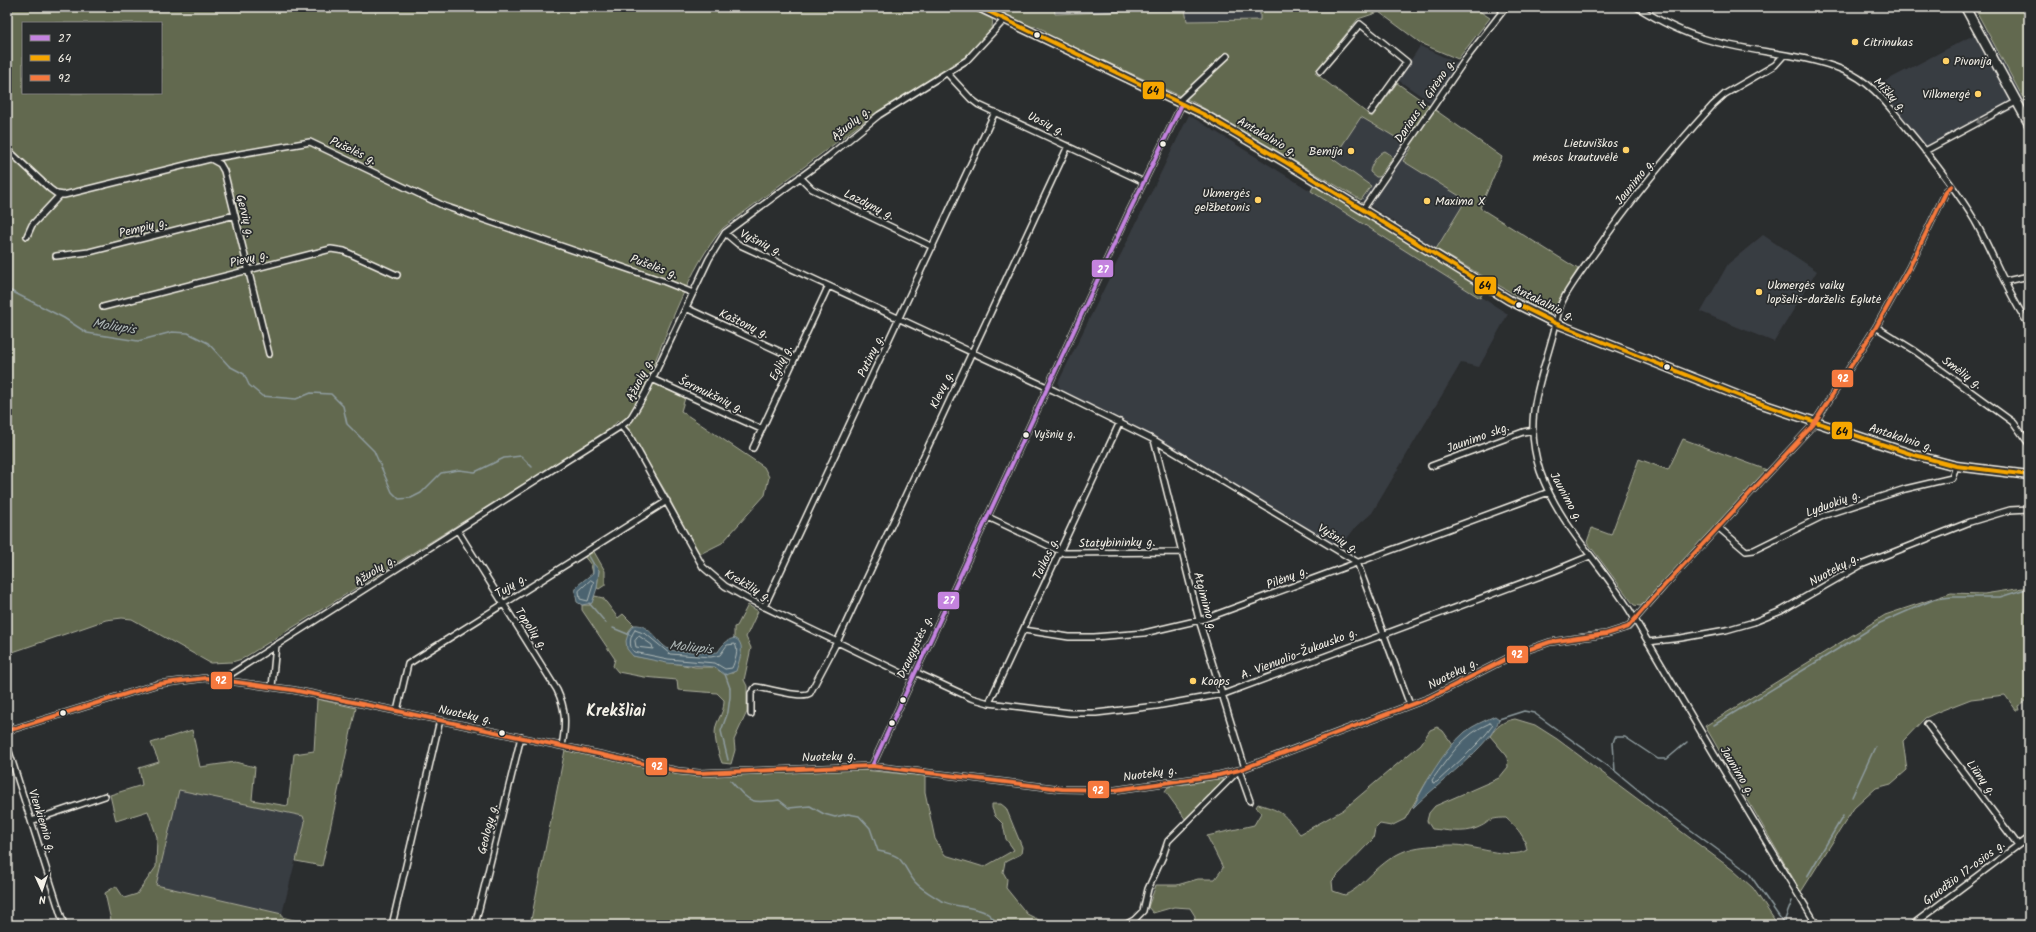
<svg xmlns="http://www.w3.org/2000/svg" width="2036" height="932" font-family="Kalam,sans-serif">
  <rect width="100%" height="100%" fill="#2a2d2e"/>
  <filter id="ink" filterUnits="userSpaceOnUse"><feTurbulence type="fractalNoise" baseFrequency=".025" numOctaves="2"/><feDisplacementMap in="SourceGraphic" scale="8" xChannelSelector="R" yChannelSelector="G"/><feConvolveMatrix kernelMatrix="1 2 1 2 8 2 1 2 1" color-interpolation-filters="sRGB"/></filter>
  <g filter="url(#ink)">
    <path fill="#393c42" d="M1054 7H1260V20L1186 21 1185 9 1054 14Z
      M1985 29 2026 103 1930 151 1876 86Z
      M1420 46 1459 64 1433 104 1398 80Z
      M1189 115 1508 314 1479 367 1461 363 1372 513 1355 528 1339 549 1204 465 1127 422 1060 390 1058 383Z
      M1360 117 1412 147 1404 161 1466 200 1436 249 1361 200 1371 186 1333 159Z
      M1763 235 1817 271 1774 342 1701 312 1728 264Z
      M179 790 303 816 305 822 282 914 156 885Z"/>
    <path fill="#62694f" stroke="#abad9c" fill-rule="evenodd" d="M7 7H967L992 19C997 31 971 52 963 59L874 114 723 228C688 269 669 330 647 380L685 398 681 411 764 467 769 477 765 495 722 543 698 555 667 494 629 431 618 421 604 434 242 659 232 662 210 663 132 619 122 618 106 620 7 654ZM23 23H161V93H23Z
      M989 7H1054L1055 14 1185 9 1187 21 1260 20V7H1473L1490 18 1458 59 1422 44 1379 12 1358 19 1315 73 1372 117 1397 83 1502 157 1480 208 1578 269 1555 310 1548 314 1436 249 1466 200 1403 161 1412 147 1361 117 1333 159 1371 186 1361 200 1193 102 1046 34V31L1035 26 1033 27Z
      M1974 7H2029V109Z
      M1385 151 1391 155 1392 158 1379 177H1376L1370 172C1370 166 1378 153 1385 151Z
      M1314 185 1484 290 1480 298 1311 191Z
      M1683 439 1767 470 1645 603 1640 606 1634 605 1587 542 1592 528 1611 535 1639 459 1668 470Z
      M593 550 605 571V585L599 589 597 588 599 570 594 569 593 573 591 565 584 556Z
      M2029 587V699L2018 706 2019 710H2016L2005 695 1971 699 1940 711 1925 718 1903 741 1907 770 1891 784 1876 788 1854 808 1801 892 1705 726 1885 615 1951 593 1984 594Z
      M595 596 603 598 618 618 623 614 634 625 629 631 633 656 695 667H715C719 673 726 673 733 673L738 641 734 639V627L737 626 748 605 758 611 746 637 751 648 744 680 747 686V712L734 740 735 750 731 764 722 763C718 753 712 733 717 723 721 714 724 710 724 700L717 693 678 690 677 680 644 677 618 672 613 666 615 659 582 610V605H590Z
      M317 699 356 708 322 866 296 861 305 822 303 816 179 790 156 885 282 914V917L313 925H112L105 893 116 886 124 898 137 894 156 867 157 837 148 811 116 821 110 795 142 785 139 768 159 762 151 743 192 730 200 767 235 762 255 767 252 800 288 806 294 754 314 751Z
      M1515 719 1535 725 1557 739 1733 870 1753 888 1778 925H1194L1195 916 1190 908 1174 907 1153 913 1148 907 1156 885H1177L1198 879H1215L1223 868 1207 836 1254 825 1261 813 1256 807 1258 804C1285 812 1283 814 1300 834L1343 810 1421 744 1430 730 1437 727 1443 731 1453 745 1427 781 1405 819 1391 826 1380 824 1375 829 1373 839 1332 881 1333 891 1345 895C1358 889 1365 880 1375 871 1401 847 1416 846 1450 845 1473 844 1509 861 1527 850 1525 836 1517 828 1506 818 1486 818 1492 822 1477 828 1464 834 1445 830 1432 829L1427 821 1429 813 1435 806 1499 778 1508 767 1507 756 1490 736C1497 726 1503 721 1515 719Z
      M565 750 689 775 852 769 925 776V792L935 839 945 855 984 867 1014 850 1006 839 1003 824 995 816 992 808V804H1001L1006 808 1022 847 1021 854 1005 862 1003 872 1007 879 1006 888 1027 914 1041 921 1042 925H530Z
      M1217 779H1224V782L1186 820 1165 791 1168 787Z"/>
    <path fill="#4b646f" stroke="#8f9c9f" d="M593 563 599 570 597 588 592 603 582 605 577 602 575 591 578 585 593 573Z
      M634 625C650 623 658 646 671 650 677 652 712 653 718 652 721 646 734 631 740 643 744 650 738 664 736 671L725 675 715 667 667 663 633 656 627 649 626 641 629 631Z
      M1495 716 1499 719C1493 744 1433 787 1413 808 1425 783 1443 751 1465 732 1474 725 1484 721 1495 716Z"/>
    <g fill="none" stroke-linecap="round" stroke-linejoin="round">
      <path stroke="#b0b9b8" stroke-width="1" d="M591 580 594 582 588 601 580 599 579 591Z
        M635 630 646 634 670 654 711 657 720 655 727 645 735 644C739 651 735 661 732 668L725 669 715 663 668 659 634 652C628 646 630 636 635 630Z
        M639 636 652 645 653 649 636 647 635 641Z
        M1490 723 1493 725C1478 746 1456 764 1437 782L1433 783 1432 780C1449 757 1463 734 1490 723Z"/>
      <path stroke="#8f9c9f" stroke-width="1.5" d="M7 289 64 318 87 333 138 341 172 332 188 333 208 343 229 366 244 374 249 385 262 396 296 399 311 393 331 394 343 406 347 424 374 451 392 492 399 499 411 498 421 493 441 473 459 470 475 472 504 458 521 456 532 467
        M589 556 593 563
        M589 603 606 623
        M613 628 630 635
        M725 674 730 688V697L728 712 721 731 728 760
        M1499 719 1524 711 1534 713 1615 771 1654 803 1748 872 1785 925
        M1714 725 1880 623 1935 599 1952 597H2000L2029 588
        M1615 771 1613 743 1615 737H1625L1658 759H1667L1687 742
        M730 780C750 802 748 804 779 800L789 808 810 806 824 814 835 817 848 814 859 816 870 828 878 851C907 856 899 862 915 882 921 889 932 895 940 900 955 910 990 903 996 925
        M1852 797 1875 747
        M1807 877 1843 816
        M1784 922 1792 901"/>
      <g stroke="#f4f1e8" stroke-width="8">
        <path id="minor" d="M1637 7C1658 20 1680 32 1705 39 1750 53 1799 52 1843 70 1871 81 1887 104 1905 126 1930 156 1955 187 1975 221 1994 255 2007 293 2029 325
          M1784 55 1775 65 1725 94 1713 105C1671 151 1631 199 1596 251 1585 266 1573 282 1564 298 1557 310 1557 322 1553 335 1540 384 1523 419 1540 471 1559 526 1604 566 1633 616 1693 719 1754 823 1817 925
          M1320 71 1360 24 1407 62 1371 112
          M947 73 971 99 979 105 1144 182
          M1178 102 1227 56
          M7 149 50 189 57 194 64 195 210 159 310 142 444 206 663 281 693 293
          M1925 151 2016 102
          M211 159 220 164 224 171 269 354
          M800 177 812 189 933 247
          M1363 209 1465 60 1506 7
          M725 233 738 244 1053 390 1154 440 1357 562 1410 705
          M27 236 32 225 60 195
          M56 256 89 252 235 215
          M2006 281 2029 276
          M103 307 331 249 344 251 397 275
          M686 308 794 358
          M1876 327 1915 351 2014 423 2029 444
          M652 379 761 429
          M621 426 629 435 703 567 725 586 748 599 912 678
          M1154 440 1199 620 1245 768
          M753 448 828 287
          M1431 466 1523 432 1533 430
          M988 517 1064 553 1181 552
          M1719 528 1746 551 1754 550 1825 515 1905 489 1952 478 1956 466
          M458 531 557 690C566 709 566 725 562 746
          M764 607 995 112
          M1024 630 1069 637H1094L1144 633 1204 619 1549 492
          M1648 642 1681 638 1726 630 1754 622 1781 611 1861 565 1970 522 2010 510 2029 509
          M915 672 971 698 989 703 1070 713H1096L1156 706 1224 694 1554 571 1590 556
          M223 679 621 426 630 419 645 394 709 259 725 233 829 156 879 115 967 60 1005 19
          M272 687 276 645
          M989 703 1120 422
          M397 711 408 664 667 501
          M751 714V693L756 687C768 688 802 699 810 693L838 640 1068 146
          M1927 724 2018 845
          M7 731 158 684 206 678 293 690 397 711 678 771 699 773 872 766 1062 789 1115 790 1219 775 1239 770 1429 698 1506 659 1527 650 1550 642 1606 634 1628 627 1664 586 1813 425 1876 327 1909 268 1947 190 1952 186
          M7 745 64 925
          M872 766 1129 212 1182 104
          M31 821 105 796
          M392 925 440 720
          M475 925 521 737
          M1125 925 1134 920 1143 911 1148 889 1163 856 1168 841 1239 770 1250 801
          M1912 925 2029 837"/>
      </g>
      <g stroke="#f4f1e8" stroke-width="11">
        <path id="primary" d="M979 7 1203 114 1287 163 1509 300 1555 323 1747 399 1911 454 1956 466 2029 475
          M1965 7 2029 124"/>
      </g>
      <use href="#minor" stroke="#2a2d2e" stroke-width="5"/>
      <use href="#primary" stroke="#2a2d2e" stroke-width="8"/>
      <g stroke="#2a2d2e" stroke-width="7">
        <path id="bus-1" d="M872 766 1129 212 1182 104"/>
      </g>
      <g stroke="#2a2d2e" stroke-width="7">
        <path id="bus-2" d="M979 7 1203 114 1287 163 1509 300 1555 323 1747 399 1911 454 1956 466 2029 475"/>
      </g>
      <g stroke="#2a2d2e" stroke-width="7">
        <path id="bus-3" d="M7 731 158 684 206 678 293 690 397 711 678 771 699 773 872 766 1062 789 1115 790 1219 775 1239 770 1429 698 1506 659 1527 650 1550 642 1606 634 1628 627 1664 586 1813 425 1876 327 1909 268 1947 190 1952 186"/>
      </g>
      <use href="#bus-1" stroke="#c483df" stroke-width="4"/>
      <use href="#bus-2" stroke="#f7a600" stroke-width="4"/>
      <use href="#bus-3" stroke="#f6793e" stroke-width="4"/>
    </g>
    <defs><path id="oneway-shaft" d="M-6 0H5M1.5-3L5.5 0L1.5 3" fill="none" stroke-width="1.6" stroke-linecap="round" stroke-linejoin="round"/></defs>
    <use stroke="#71726f" href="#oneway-shaft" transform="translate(1982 120) rotate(152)"/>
  </g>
  <g fill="#f4f1e8" stroke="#2a2d2e" stroke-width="1.5">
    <circle cx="1037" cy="35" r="3.5"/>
    <circle cx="1163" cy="144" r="3.5"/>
    <circle cx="1519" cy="305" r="3.5"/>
    <circle cx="1667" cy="367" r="3.5"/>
    <circle cx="1026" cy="435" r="3.5"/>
    <circle cx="903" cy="700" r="3.5"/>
    <circle cx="63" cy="713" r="3.5"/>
    <circle cx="892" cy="723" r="3.5"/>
    <circle cx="502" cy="733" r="3.5"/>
  </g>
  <g fill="#ffd166" stroke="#2a2d2e" stroke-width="1.5">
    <circle cx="1855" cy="42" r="4"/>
    <circle cx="1946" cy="61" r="4"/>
    <circle cx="1978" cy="94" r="4"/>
    <circle cx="1626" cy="150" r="4"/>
    <circle cx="1351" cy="151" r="4"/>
    <circle cx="1258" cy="200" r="4"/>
    <circle cx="1427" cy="201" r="4"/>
    <circle cx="1759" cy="292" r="4"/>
    <circle cx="1193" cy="681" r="4"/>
  </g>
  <g text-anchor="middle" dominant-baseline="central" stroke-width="3.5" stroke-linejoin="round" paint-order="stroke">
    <g font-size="11" fill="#f4f1e8" stroke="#2a2d2e" text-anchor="start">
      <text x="1034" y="435">Vyšnių g.</text>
    </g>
    <g font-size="12" fill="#f4f1e8" stroke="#2a2d2e" text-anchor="start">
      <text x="1863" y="42">Citrinukas</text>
      <text x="1954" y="61">Pivonija</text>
      <text x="1970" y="94" text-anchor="end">Vilkmergė</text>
      <text x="1618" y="143" text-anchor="end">Lietuviškos<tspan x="1618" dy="14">mėsos krautuvėlė</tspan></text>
      <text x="1343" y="151" text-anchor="end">Bemija</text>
      <text x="1250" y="193" text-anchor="end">Ukmergės<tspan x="1250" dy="14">gelžbetonis</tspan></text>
      <text x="1435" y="201">Maxima X</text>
      <text x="1767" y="285">Ukmergės vaikų<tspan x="1767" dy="14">lopšelis-darželis Eglutė</tspan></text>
      <text x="1201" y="681">Koops</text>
    </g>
    <g font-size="12" fill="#f4f1e8" stroke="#2a2d2e">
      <text transform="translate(1890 95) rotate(47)">Miškų g.</text>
      <text transform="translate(1425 101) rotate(-56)">Dariaus ir Girėno g.</text>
      <text transform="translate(851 124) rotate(-40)">Ąžuolų g.</text>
      <text transform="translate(1046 124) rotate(26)">Uosių g.</text>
      <text transform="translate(1267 137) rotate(30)">Antakalnio g.</text>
      <text transform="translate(353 151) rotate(25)">Pušelės g.</text>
      <text transform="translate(1635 182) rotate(-51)">Jaunimo g.</text>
      <text transform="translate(869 205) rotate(26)">Lazdynų g.</text>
      <text transform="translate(245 216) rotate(76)">Gervių g.</text>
      <text transform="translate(143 228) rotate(-14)">Pempių g.</text>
      <text transform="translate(761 243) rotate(26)">Vyšnių g.</text>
      <text transform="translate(249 259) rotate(-14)">Pievų g.</text>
      <text transform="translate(654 267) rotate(20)">Pušelės g.</text>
      <text transform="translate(1544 303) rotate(26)">Antakalnio g.</text>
      <text transform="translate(744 324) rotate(25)">Kaštonų g.</text>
      <text transform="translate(871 356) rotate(-65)">Putinų g.</text>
      <text transform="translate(781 363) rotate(-65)">Eglių g.</text>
      <text transform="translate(1962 373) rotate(36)">Smėlių g.</text>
      <text transform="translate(640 380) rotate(-63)">Ąžuolų g.</text>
      <text transform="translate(942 390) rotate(-65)">Klevų g.</text>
      <text transform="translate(711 395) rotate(25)">Šermukšnių g.</text>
      <text transform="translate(1478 438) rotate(-20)">Jaunimo skg.</text>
      <text transform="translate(1901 438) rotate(18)">Antakalnio g.</text>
      <text transform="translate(1566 497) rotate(61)">Jaunimo g.</text>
      <text transform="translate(1833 504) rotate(-20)">Lyduokių g.</text>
      <text transform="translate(1338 539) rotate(31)">Vyšnių g.</text>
      <text transform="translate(1117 543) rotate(-1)">Statybininkų g.</text>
      <text transform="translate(1046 559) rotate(-65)">Taikos g.</text>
      <text transform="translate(1834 570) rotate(-29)">Nuotekų g.</text>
      <text transform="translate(375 571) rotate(-32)">Ąžuolų g.</text>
      <text transform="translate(1287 578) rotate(-21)">Pilėnų g.</text>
      <text transform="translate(511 586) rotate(-32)">Tujų g.</text>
      <text transform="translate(748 586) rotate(30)">Krekšlių g.</text>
      <text transform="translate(1205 602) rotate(75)">Atgimimo g.</text>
      <text transform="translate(531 629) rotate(56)">Topolių g.</text>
      <text transform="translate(915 647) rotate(-65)">Draugystės g.</text>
      <text transform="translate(1299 654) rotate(-21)">A. Vienuolio-Žukausko g.</text>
      <text transform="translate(1453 674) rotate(-27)">Nuotekų g.</text>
      <text transform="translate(465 715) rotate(12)">Nuotekų g.</text>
      <text transform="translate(829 757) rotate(-2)">Nuotekų g.</text>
      <text transform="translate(1737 771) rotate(59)">Jaunimo g.</text>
      <text transform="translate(1150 774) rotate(-8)">Nuotekų g.</text>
      <text transform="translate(1981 778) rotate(53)">Liūnų g.</text>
      <text transform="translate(42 821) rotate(72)">Vienkiemio g.</text>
      <text transform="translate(488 829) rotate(-76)">Geologų g.</text>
      <text transform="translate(1964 873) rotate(-37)">Gruodžio 17-osios g.</text>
    </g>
    <g font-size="13" font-style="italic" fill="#b0b9b8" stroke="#2a2d2e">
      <text transform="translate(114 327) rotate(9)">Moliupis</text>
      <text transform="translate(691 648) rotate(6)">Moliupis</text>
    </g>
    <g font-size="16" font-weight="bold" fill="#f4f1e8" stroke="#2a2d2e">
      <text x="616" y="711">Krekšliai</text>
    </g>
  </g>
  <g stroke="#2a2d2e" stroke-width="1.5">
    <rect x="1142" y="81" width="23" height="19" rx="4" fill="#f7a600"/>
    <rect x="1091" y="259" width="23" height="19" rx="4" fill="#c483df"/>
    <rect x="1474" y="276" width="23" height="19" rx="4" fill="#f7a600"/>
    <rect x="1831" y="369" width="23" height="19" rx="4" fill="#f6793e"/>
    <rect x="1831" y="421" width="22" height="19" rx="4" fill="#f7a600"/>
    <rect x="937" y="591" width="23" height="19" rx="4" fill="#c483df"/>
    <rect x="1506" y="645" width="23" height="19" rx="4" fill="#f6793e"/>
    <rect x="210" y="671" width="23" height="19" rx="4" fill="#f6793e"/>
    <rect x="645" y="757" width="23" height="19" rx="4" fill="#f6793e"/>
    <rect x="1087" y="780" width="23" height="19" rx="4" fill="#f6793e"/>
  </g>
  <g font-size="11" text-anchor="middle" font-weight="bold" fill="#fff">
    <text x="1103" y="273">27</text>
    <text x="1843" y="382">92</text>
    <text x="949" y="604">27</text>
    <text x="1517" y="658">92</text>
    <text x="221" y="684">92</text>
    <text x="657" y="770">92</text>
    <text x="1098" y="794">92</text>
  </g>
  <g font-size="11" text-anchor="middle" font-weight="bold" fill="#111">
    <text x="1153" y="94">64</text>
    <text x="1485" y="289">64</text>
    <text x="1842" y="435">64</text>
  </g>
  <rect width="2036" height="932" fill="none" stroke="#2a2d2e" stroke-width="24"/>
  <rect x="12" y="12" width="2012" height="908" fill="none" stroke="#f4f1e8" stroke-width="1.5" filter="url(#ink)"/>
  <rect x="22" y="22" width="140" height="72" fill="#2a2d2e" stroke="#7b7b78"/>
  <rect x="30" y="35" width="20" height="6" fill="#c483df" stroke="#7b7b78"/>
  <text x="58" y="42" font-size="12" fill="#f4f1e8">27</text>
  <rect x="30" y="55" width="20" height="6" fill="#f7a600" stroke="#7b7b78"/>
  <text x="58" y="62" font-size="12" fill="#f4f1e8">64</text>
  <rect x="30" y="75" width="20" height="6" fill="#f6793e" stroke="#7b7b78"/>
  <text x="58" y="82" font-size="12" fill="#f4f1e8">92</text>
  <g transform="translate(42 890) rotate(177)" stroke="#2a2d2e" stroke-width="3" paint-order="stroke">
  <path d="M0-3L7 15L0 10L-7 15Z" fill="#f4f1e8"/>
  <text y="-6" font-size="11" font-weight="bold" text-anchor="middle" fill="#f4f1e8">N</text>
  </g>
</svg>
